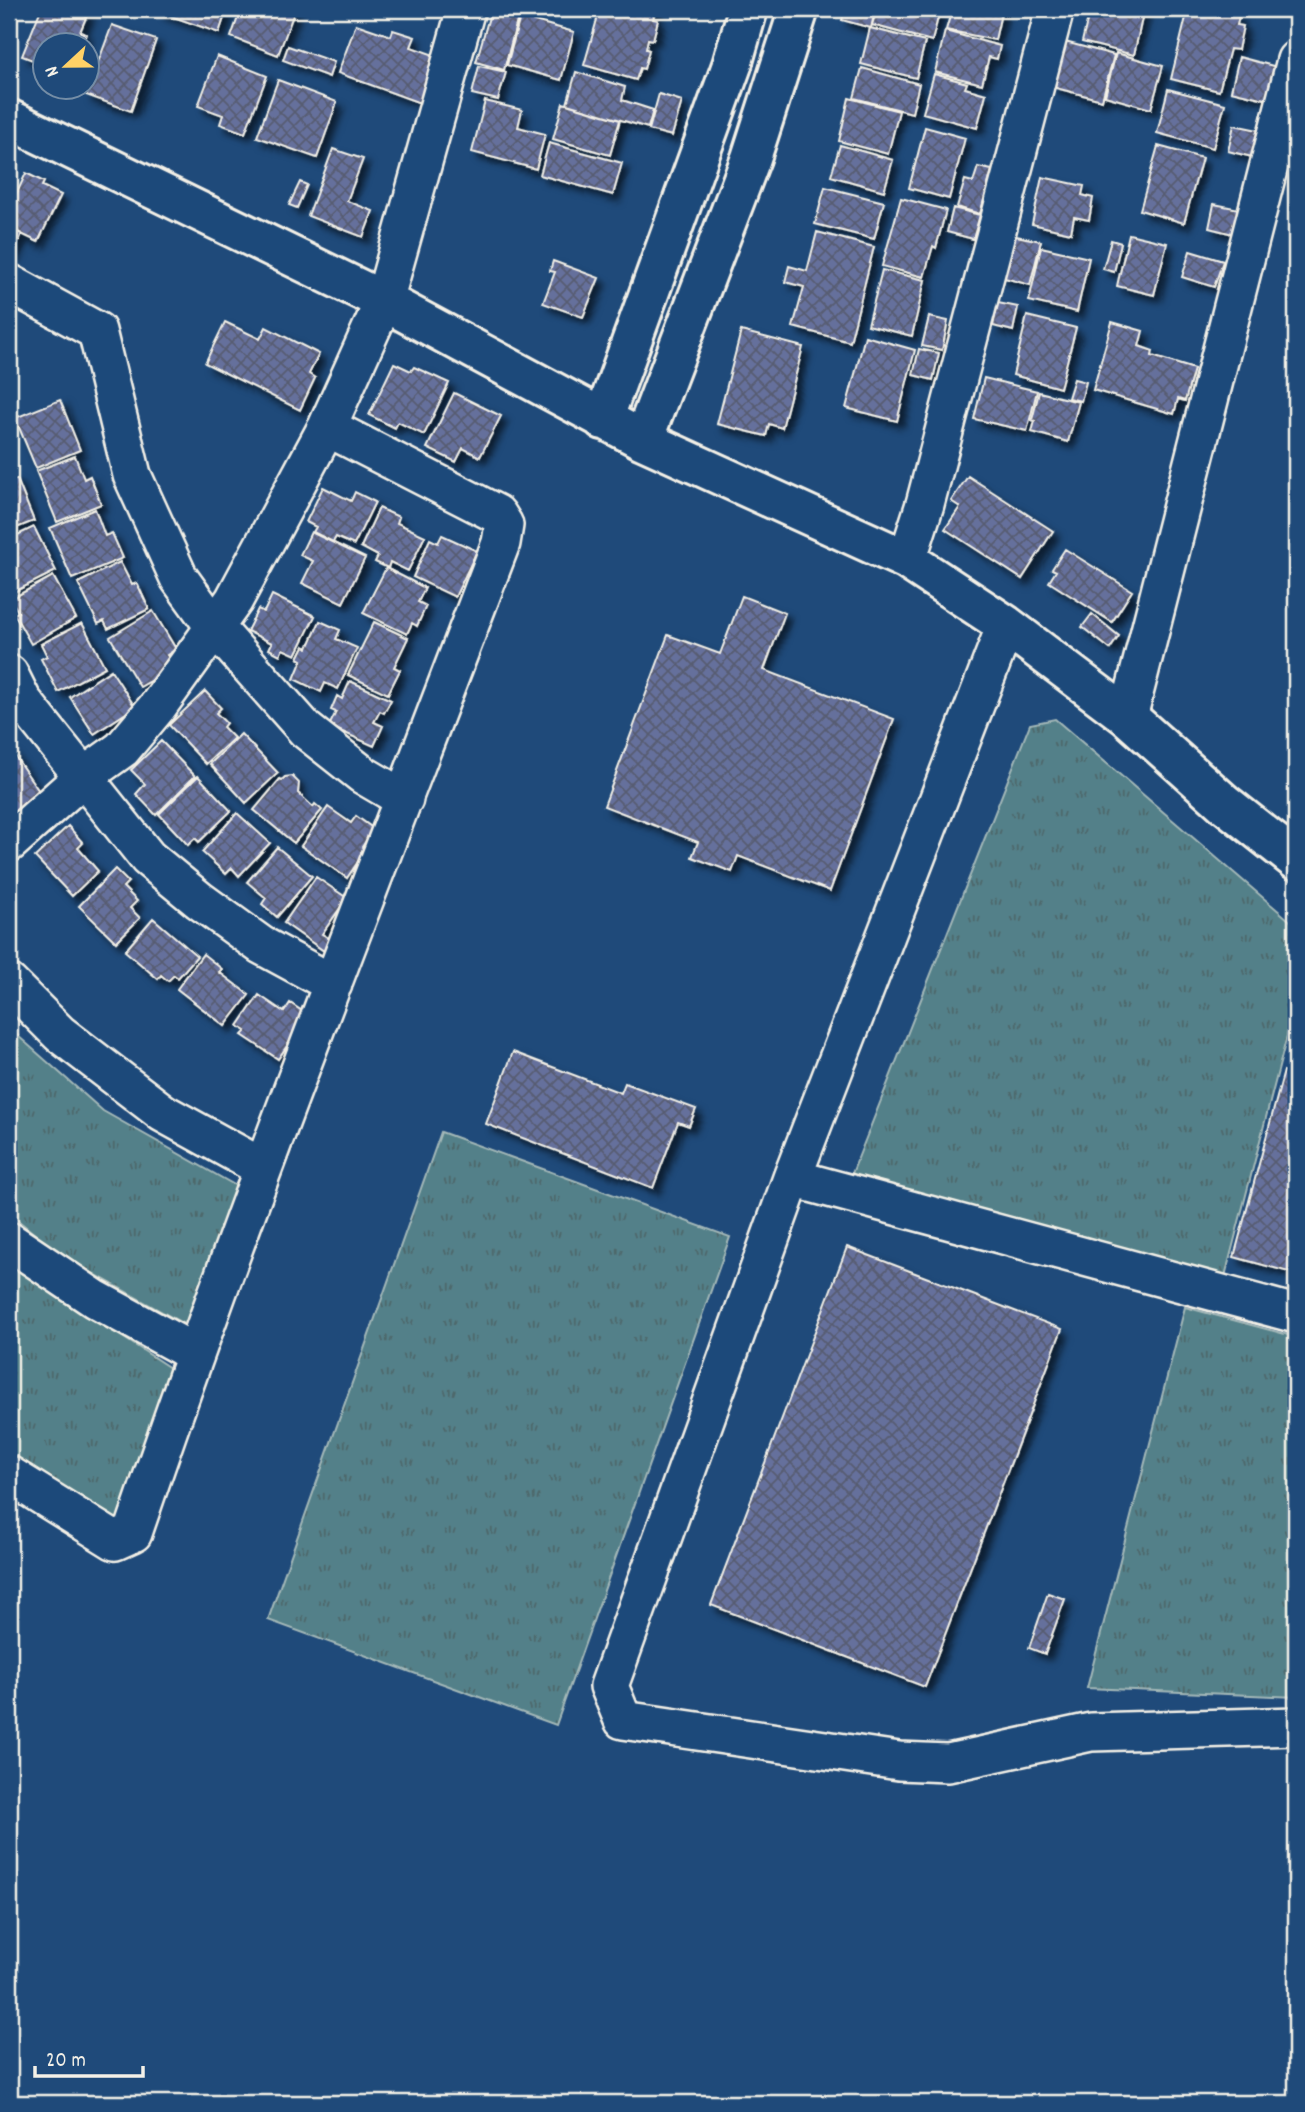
<svg xmlns="http://www.w3.org/2000/svg" width="1305" height="2112" font-family="Dekko,sans-serif">
  <defs>
    <pattern id="grass-tufts" width="24" height="20" patternUnits="userSpaceOnUse" patternTransform="scale(1.75)"><rect width="24" height="20" fill="#538089"/><path d="M3 7l-1-3M5 7V3M7 7l1-3M15 17l-1-3M17 17v-4M19 17l1-3" fill="none" stroke="#4e676b"/></pattern>
    <pattern id="building-cross-hatch" width="8" height="8" patternUnits="userSpaceOnUse" patternTransform="scale(1.75)"><rect width="8" height="8" fill="#65709c"/><path d="M0 0l8 8M0 8l8-8" fill="none" stroke="#575c71"/></pattern>
    <filter id="shadow"><feDropShadow dx="6" dy="6" stdDeviation="3.5" flood-color="#0009"/></filter>
  </defs>
  <rect width="100%" height="100%" fill="#1f4a7a"/>
  <filter id="ink" filterUnits="userSpaceOnUse"><feTurbulence type="fractalNoise" baseFrequency=".0143" numOctaves="2"/><feDisplacementMap in="SourceGraphic" scale="14" xChannelSelector="R" yChannelSelector="G"/><feConvolveMatrix kernelMatrix="1 2 1 2 8 2 1 2 1" color-interpolation-filters="sRGB"/></filter>
  <g filter="url(#ink)">
    <path fill="url(#grass-tufts)" stroke="#a4b8b8" stroke-width="2" d="M1055 719 1296 926V1001L1222 1288 851 1176 1030 724Z
      M9 1028 103 1111 245 1191 193 1329 62 1256 9 1213Z
      M441 1132 730 1237 556 1725 268 1620Z
      M9 1263 173 1370 119 1525 9 1465Z
      M1185 1307 1296 1337V1697L1087 1688Z"/>
    <path fill="url(#building-cross-hatch)" stroke="#f4f1e8" stroke-width="2" filter="url(#shadow)" d="M41 9H78L88 13 80 32 86 34 81 46H46V65L22 56Z
      M160 9H227L219 33 159 12Z
      M241 9 295 10 278 55 231 37Z
      M600 9H656L653 19 658 20 653 40 648 39 646 49 649 50 644 69 640 68 636 80 584 65Z
      M845 9H872L875 11 871 28 842 20Z
      M877 9 940 10 932 41 872 25Z
      M952 9H1002L995 40 946 30Z
      M1090 9H1144L1134 55 1082 42Z
      M1188 9H1206L1239 16 1237 25 1243 26 1238 50 1230 49 1219 91 1171 79Z
      M491 10 518 17 504 70 476 62Z
      M520 17 574 32 561 80 507 65Z
      M356 24 391 36 393 30 415 37 411 47 437 56 420 103 338 73Z
      M112 25 156 40 131 111 86 95Z
      M870 28 925 42 916 78 861 64Z
      M945 31 1000 46 997 59 989 57 982 84 935 72Z
      M1065 42 1114 55 1102 100 1052 87Z
      M288 46 334 62 329 77 283 60Z
      M1116 53 1163 66 1151 109 1105 96Z
      M217 56 267 76 245 133 220 124 223 115 198 106Z
      M1239 57 1277 67 1269 100 1231 91Z
      M479 66 506 72 498 100 472 94Z
      M862 68 919 84 912 113 854 98Z
      M576 72 625 87 622 100 653 110 648 128 567 104Z
      M934 74 967 83 965 88 986 94 977 128 923 113Z
      M278 80 337 102 317 158 257 137Z
      M1168 89 1225 104 1213 148 1157 133Z
      M659 94 682 101 672 136 649 130Z
      M849 98 899 111 888 154 839 141Z
      M485 101 522 110 518 127 545 134 536 169 472 152Z
      M563 103 620 120 610 155 553 139Z
      M1234 125 1263 131 1256 158 1228 151Z
      M925 127 965 138 949 199 909 188Z
      M549 143 622 163 613 195 540 175Z
      M840 145 893 160 884 191 831 176Z
      M1158 146 1202 158 1184 223 1140 210Z
      M333 149 363 159 347 201 373 211 363 237 308 216Z
      M978 167 992 170 980 214 957 207 965 180 973 182Z
      M26 173 44 182 42 186 61 195 38 242 9 228V210Z
      M1042 177 1084 186 1082 195 1093 198 1089 220 1074 217 1071 233 1032 224Z
      M300 182 307 185 297 208 289 205Z
      M825 187 884 202 874 239 815 224Z
      M901 198 946 210 936 248 933 246 924 277 882 266Z
      M1214 204 1239 209 1233 234 1209 228Z
      M953 208 980 215 973 239 947 232Z
      M9 228 22 234 12 256 9 255Z
      M817 232 874 247 850 342 793 327 804 287 785 282 789 266 807 271Z
      M1129 234 1167 243 1154 295 1117 286Z
      M1011 235 1041 241 1030 285 1001 277Z
      M1111 240 1121 243 1114 272 1103 269Z
      M1041 247 1089 258 1077 312 1029 301Z
      M1190 251 1223 261 1214 287 1182 277Z
      M553 261 599 278 583 317 543 303 555 272 550 271Z
      M882 270 925 280 912 336 868 325Z
      M998 303 1018 307 1013 331 993 326Z
      M1027 316 1076 328 1060 388 1013 375Z
      M929 317 948 321 942 350 922 346Z
      M225 322 260 339 266 327 319 354 309 374 315 378 300 410 205 363Z
      M1112 322 1143 331 1139 346 1153 351 1152 356 1194 369 1185 401 1178 399 1174 414 1093 390Z
      M741 331 803 347 782 428 769 424 766 436 717 424Z
      M865 336 915 350 897 421 846 408Z
      M919 349 939 353 933 380 913 375Z
      M394 363 411 371 414 367 449 383 424 435 398 422 395 428 369 415Z
      M984 378 1037 391 1027 431 974 419Z
      M1074 379 1086 382 1081 401 1068 398Z
      M1039 392 1079 402 1068 442 1032 432 1035 421 1032 420Z
      M454 393 501 416 480 457 463 448 456 462 427 448Z
      M60 400 80 450 36 468 15 418Z
      M75 456 84 479 90 476 101 504 57 522 36 471Z
      M12 476 14 480 17 479 34 521 9 531V477Z
      M968 476 1053 531 1022 579 945 529 960 507 951 501Z
      M323 487 351 501 355 492 375 502 354 545 336 537 333 542 313 532 316 527 306 522Z
      M379 508 399 517 397 523 425 536 408 571 390 562 388 568 375 562 378 556 361 547Z
      M95 509 105 536 112 533 123 558 72 579 50 528Z
      M34 527 56 571 10 594 9 539Z
      M311 532 365 558 343 603 302 583 313 561 300 555Z
      M442 535 477 551 455 597 413 577 430 539 438 543Z
      M1065 549 1132 591 1112 622 1049 582 1056 571 1052 569Z
      M120 562 132 585 137 583 149 609 108 629 104 621 98 624 78 583Z
      M386 568 425 588 418 602 426 606 417 626 412 623 407 634 363 613Z
      M53 576 76 618 31 644 14 614 18 612 11 599Z
      M272 595 315 616 296 655 283 649 280 655 269 649 272 643 247 631 258 609 264 612Z
      M742 596 785 613 764 670 894 719 830 891 738 856 732 872 692 857 698 842 604 806 668 635 720 654Z
      M153 611 176 649 167 655 175 667 140 687 110 637Z
      M1092 614 1119 636 1110 649 1082 627Z
      M320 621 340 630 336 639 357 648 338 689 325 683 321 692 294 679 302 660 298 658 304 646 308 648Z
      M374 622 408 638 394 667 400 670 388 694 348 675Z
      M82 623 105 667 58 692 41 659 47 656 41 644Z
      M111 670 135 707 94 734 70 697Z
      M350 681 391 700 384 713 380 711 374 722 383 726 374 746 329 726 336 712 331 710 337 696 342 699Z
      M205 691 221 708 216 713 226 723 223 727 234 738 206 764 169 725Z
      M241 734 278 773 246 803 210 764Z
      M161 741 195 776 156 815 136 794 145 784 131 770Z
      M10 749 43 797 9 821V750Z
      M198 776 231 811 199 842 195 838 188 845 159 814Z
      M292 776 299 783 298 793 313 807 315 804 322 810 294 843 254 810 280 779 282 780 285 777Z
      M328 807 351 823 356 816 374 829 362 847 366 850 347 878 301 846Z
      M237 813 270 843 239 876 232 868 226 874 202 852Z
      M68 826 83 843 78 848 98 871 72 896 35 857Z
      M277 847 312 876 277 917 262 904 266 898 247 882Z
      M115 869 128 882 123 887 137 901 130 908 140 918 116 942 79 906Z
      M316 877 347 898 322 934 332 940 324 951 284 923Z
      M153 918 197 956 178 978 174 975 168 981 161 975 158 979 125 951Z
      M203 954 222 969 219 972 249 995 225 1026 177 989Z
      M259 995 284 1012 290 1003 308 1015 278 1059 242 1035 246 1031 238 1026Z
      M513 1052 621 1093 625 1083 696 1109 689 1126 678 1122 653 1188 486 1124Z
      M1284 1071 1296 1074V1274L1234 1257Z
      M847 1247 1062 1329 925 1687 711 1605Z
      M1048 1593 1065 1599 1045 1654 1029 1648Z"/>
    <g fill="none" stroke-linecap="round" stroke-linejoin="round">
      <g stroke="#f4f1e8" stroke-width="42">
        <path id="street" d="M9 283 97 331 132 475 179 578 213 625 306 730 363 775 404 799
          M907 560 925 504 1055 9
          M1006 625 792 1178 609 1686 623 1720 899 1761 948 1763 1091 1732 1296 1726
          M9 674 22 700 148 858 199 900 261 945 333 984
          M1128 717 1296 60
          M9 843 83 777 122 749 158 706 234 600 327 427 384 301 466 9
          M9 983 60 1034 163 1113 263 1168
          M792 1178 1296 1314
          M9 1241 95 1299 194 1353
          M9 1475 115 1541 133 1533C246 1200 376 872 501 543L504 525 497 514 327 427"/>
      </g>
      <g stroke="#f4f1e8" stroke-width="44">
        <path id="secondary" d="M9 119 384 301 643 440 907 560 1006 625 1128 717 1224 803 1296 860
          M603 420 732 65 748 9
          M643 440 751 158 799 9"/>
      </g>
      <use href="#street" stroke="#1f4a7a" stroke-width="37"/>
      <use href="#secondary" stroke="#1f4a7a" stroke-width="38"/>
    </g>
  </g>
  <rect width="1305" height="2112" fill="none" stroke="#1f4a7a" stroke-width="35"/>
  <rect x="18" y="18" width="1270" height="2077" fill="none" stroke="#f4f1e8" stroke-width="2.5" filter="url(#ink)"/>
  <g transform="translate(66 66) rotate(248)"><circle r="33" fill="#1f4a7a" stroke="#748da6" stroke-width="2"/>
  <path d="M0-5L12 26L0 18L-12 26Z" fill="#ffd166"/>
  <text y="-10" font-size="19" font-weight="bold" text-anchor="middle" fill="#f4f1e8">N</text>
  </g>
  <path d="M35 2066v10h108v-10" fill="none" stroke="#f4f1e8" stroke-width="3.5"/>
  <text x="46" y="2066" font-size="21" fill="#f4f1e8" stroke="#1f4a7a" stroke-width="5" paint-order="stroke">20 m</text>
</svg>
